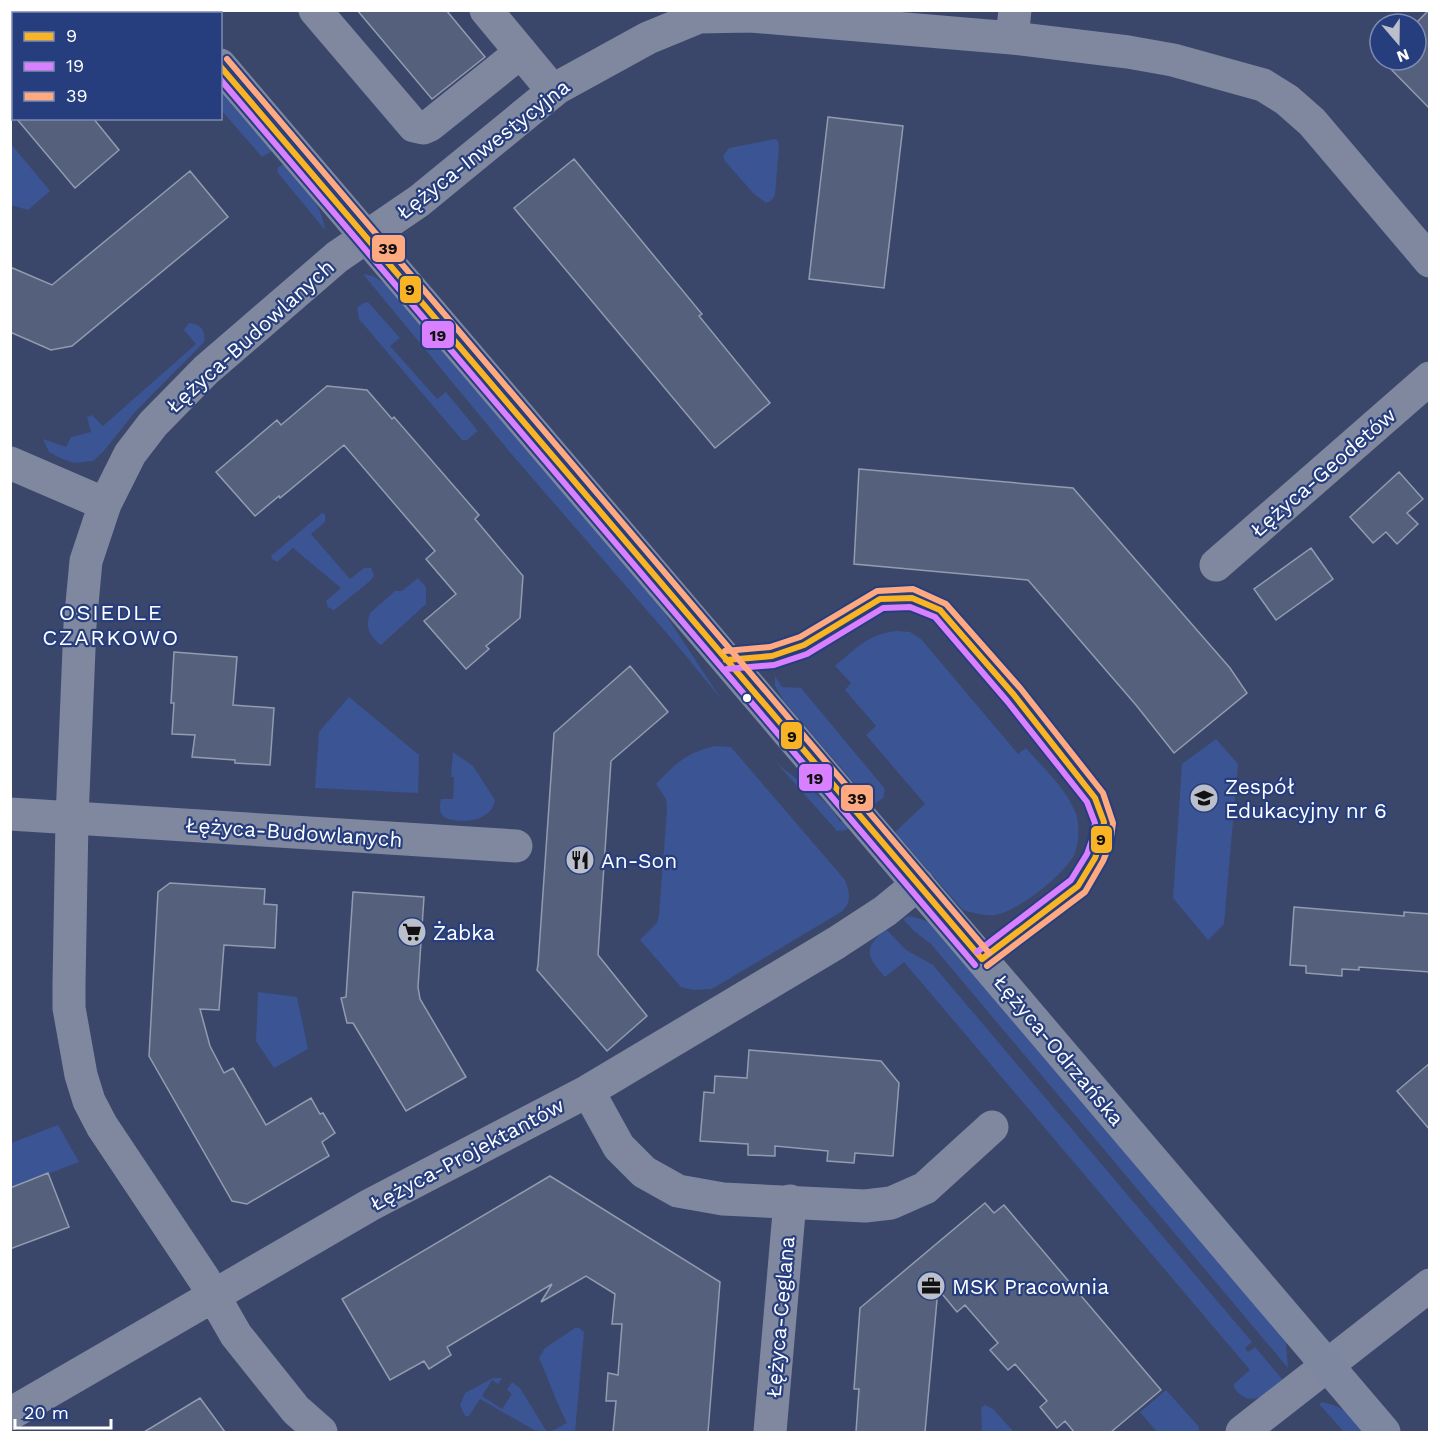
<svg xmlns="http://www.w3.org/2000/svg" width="1440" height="1443" font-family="'Work Sans',sans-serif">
  <rect width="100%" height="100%" fill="#3b476a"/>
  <path fill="#3a5494" d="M220 89 274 150 262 157 221 110Z
    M775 139 778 141 779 147 775 195 771 201 766 203 753 193 725 161 723 156 729 148Z
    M11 144 50 191 28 210 11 205Z
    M285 163C301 184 322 203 325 230L278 173 277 168Z
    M363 274 373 276 393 289 660 606 721 699 677 645 514 457Z
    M368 302 400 338 390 346 437 399 446 392 478 431 467 440H462L359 319 357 308 363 303Z
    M189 323C201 324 206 331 204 342L135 412 103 452 93 461 74 463 58 457 49 452 43 439 66 447 71 437 91 432 87 417 92 415 103 426 196 344 184 330Z
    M322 513 325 514V522L311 534 350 579 364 568H371L374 576 369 582 334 610 328 607 326 601 341 588 293 548 277 562 271 558 272 555Z
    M418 578 426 587V604L381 645C369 636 365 627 370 613L395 591H402Z
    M897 631 910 632 921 639 1018 754 1026 748C1043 768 1067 789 1076 814 1080 825 1079 844 1074 855 1064 875 1017 912 995 915 984 916 973 913 963 910L895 832 925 804 866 735 876 726 845 690 851 683 835 666C855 649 870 633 897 631Z
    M775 676 782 687 801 688 885 789 883 798 873 805 784 701 775 686Z
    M349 697 419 755 418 793 315 788 319 732Z
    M1216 739 1238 764 1224 924 1208 940 1173 898 1182 764Z
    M715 746 731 747 845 880C850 893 852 902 841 912L712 989 694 990 681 987 640 940 657 923 659 915 667 810 666 799 656 784C676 763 686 753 715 746Z
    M453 752 473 766 495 800C492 819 469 823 453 820 448 819 443 818 441 813 439 810 440 803 441 799H453L454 777H451Z
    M774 760C795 781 827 796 840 822L844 821 850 827 846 830 837 831Z
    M909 916 921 919 930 923 1283 1337 1286 1343 1288 1368 931 944 914 931 903 919Z
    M886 929 906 950 933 965 1252 1342 1245 1348 1248 1352 1255 1347 1283 1380C1266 1394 1251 1410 1234 1388V1384L1250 1370 904 962 885 977C866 956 863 948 886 929Z
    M258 992 297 997 308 1049 274 1068 256 1041Z
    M58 1125 79 1162 11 1188V1143Z
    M575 1328H579L584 1332 575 1432H550L567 1423C556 1402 549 1380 539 1358L545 1348Z
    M493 1378H502L498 1384 492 1380 482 1396 502 1409 512 1394 507 1390 512 1382 520 1388 547 1432 534 1430 480 1399 469 1416H465L460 1405 465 1393Z
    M1166 1390 1199 1427V1432H1157L1140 1412Z
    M1322 1402C1345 1407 1351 1415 1365 1432H1344L1319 1404Z
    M985 1405 993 1409 1014 1432H982L981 1408Z"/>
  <path fill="#55607c" stroke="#939baf" stroke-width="1.5" d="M357 10H446L485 57 432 99Z
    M1429 10H1430V109L1382 60H1416L1415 24Z
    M828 117 903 126 884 288 809 279Z
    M16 118H93L119 150 75 188Z
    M574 159 702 314 699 316 770 403 715 448 514 208Z
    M190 171 228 217 72 346 51 350 10 332V267L52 285Z
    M327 386 367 390 392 419 394 417 479 515 475 519 523 576 520 618 486 646 489 649 466 669 424 621 456 594 426 559 435 551 344 445 280 498 279 496 255 516 216 472 277 420 281 425Z
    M859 469 1073 488 1230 668 1247 693 1174 753 1136 705 1028 580 854 564Z
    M1399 472 1423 499 1407 513 1418 524 1397 544 1386 532 1373 543 1350 517Z
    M1311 548 1333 579 1276 620 1254 589Z
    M174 652 237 657 233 705 274 708 270 765 235 763V760L192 757 195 735 172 734 174 703H171Z
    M630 666 668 712 611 761 598 955 647 1016 607 1051 537 970 538 965 554 733Z
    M170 883 265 889 264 904 277 905 275 948 224 945 219 1010 200 1009 210 1046 224 1073 233 1068 266 1125 311 1098 320 1114 323 1113 335 1133 322 1142 329 1156 247 1204 232 1201 149 1056 158 892Z
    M353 892 424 897 418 987 420 999 466 1077 406 1111 353 1023H347L341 998 346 997Z
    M1294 907 1404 916V912L1430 914V972L1359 967V970L1342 969V976L1306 973V966L1290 965Z
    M749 1050 881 1061 899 1083 893 1156 855 1153 854 1163 827 1161 828 1151 775 1146V1156L748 1155V1144L700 1141 704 1092 714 1093 715 1076 747 1078Z
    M1430 1063V1130L1397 1091Z
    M48 1173 69 1227 10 1249V1188Z
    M550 1176 720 1282 708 1432H613L616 1401H606L608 1373 618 1375 622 1324H612L615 1294 586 1276 541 1302 552 1284 447 1347 451 1355 429 1369 424 1361 390 1380 342 1299Z
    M985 1203 994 1213 1004 1205 1161 1390 1111 1432H1074L1065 1421 1057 1428 1040 1407 1047 1401 1015 1364 1008 1370 990 1350 998 1343 965 1305 957 1312 938 1289 925 1432H856L859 1389H854L860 1308Z
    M200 1398 225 1432H144Z"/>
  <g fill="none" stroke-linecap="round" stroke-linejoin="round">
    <path stroke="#8088a0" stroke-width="33" d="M315 10 414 126 423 128 430 125 521 52
      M486 10 544 80 551 93
      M1012 38 1015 10
      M10 463 105 504
      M1216 565 1430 378
      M10 814 516 846
      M588 1091 619 1147 644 1172 678 1191 723 1199 865 1206 891 1203 925 1188 992 1127
      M10 1414 370 1205 588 1091 836 943 885 911 918 884
      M321 1432 296 1410 236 1335 204 1279 102 1126 89 1101 81 1075 69 1008V984L72 819 80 625 86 561 105 504 130 454 153 424 206 370 337 257 419 201 557 88 648 38 699 17 751 16 1012 38 1128 52 1173 60 1263 85 1287 100 1312 122 1430 261
      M770 1432 790 1201
      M1242 1432 1430 1285"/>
    <path stroke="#7e87a0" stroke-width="33" d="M174 10 177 14
      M220 65 1384 1432"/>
    <g stroke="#273e7e" stroke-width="10">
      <path id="bus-1" d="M220 66 982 959
        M726 660 772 656 804 645 880 599 912 598 940 610 1014 695 1095 798 1104 822 1101 842 1095 858 1078 886 982 959"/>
    </g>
    <g stroke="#273e7e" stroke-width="10">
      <path id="bus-2" d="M220 79 975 965
        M727 669 774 665 807 654 883 608 910 607 935 617 1007 701 1087 802 1095 823 1092 840 1087 854 1071 880 977 952"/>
    </g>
    <g stroke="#273e7e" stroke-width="10">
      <path id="bus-3" d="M227 59 989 953
        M725 651 770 647 800 637 877 591 913 589 946 604 1021 689 1103 793 1113 823 1110 844 1103 861 1085 892 987 966"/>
    </g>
    <use href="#bus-1" stroke="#f9b426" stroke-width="6"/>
    <use href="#bus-2" stroke="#d880ff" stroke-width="6"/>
    <use href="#bus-3" stroke="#ffa980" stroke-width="6"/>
  </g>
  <defs>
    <g id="school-disc" transform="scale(1.5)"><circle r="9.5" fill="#babfcb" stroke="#273e7e"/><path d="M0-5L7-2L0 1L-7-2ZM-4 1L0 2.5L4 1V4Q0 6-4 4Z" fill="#111"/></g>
    <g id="restaurant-disc" transform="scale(1.5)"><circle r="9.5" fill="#babfcb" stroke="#273e7e"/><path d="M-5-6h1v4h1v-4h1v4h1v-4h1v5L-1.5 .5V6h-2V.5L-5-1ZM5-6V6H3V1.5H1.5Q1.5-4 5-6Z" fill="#111"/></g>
    <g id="supermarket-disc" transform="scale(1.5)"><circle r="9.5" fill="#babfcb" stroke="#273e7e"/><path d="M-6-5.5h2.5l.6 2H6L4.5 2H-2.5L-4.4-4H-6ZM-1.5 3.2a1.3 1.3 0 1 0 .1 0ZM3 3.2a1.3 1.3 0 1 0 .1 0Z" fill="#111"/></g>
    <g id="office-disc" transform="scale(1.5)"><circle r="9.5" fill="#babfcb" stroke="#273e7e"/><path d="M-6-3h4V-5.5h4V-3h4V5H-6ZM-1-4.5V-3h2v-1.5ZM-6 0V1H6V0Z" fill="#111"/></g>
  </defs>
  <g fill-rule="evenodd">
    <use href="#school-disc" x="1204" y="798"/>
    <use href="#restaurant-disc" x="580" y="860"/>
    <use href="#supermarket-disc" x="412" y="932"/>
    <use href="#office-disc" x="931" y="1286"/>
  </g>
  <circle fill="#fff" stroke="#273e7e" stroke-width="2" cx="747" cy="698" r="5"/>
  <g text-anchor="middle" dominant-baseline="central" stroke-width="4.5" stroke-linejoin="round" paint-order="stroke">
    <g font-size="21" fill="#fff" stroke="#273e7e">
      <text transform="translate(483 149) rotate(-38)">Łężyca-Inwestycyjna</text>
      <text transform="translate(250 336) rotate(-42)">Łężyca-Budowlanych</text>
      <text transform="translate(1323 472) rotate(-41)">Łężyca-Geodetów</text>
      <text transform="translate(294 832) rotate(4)">Łężyca-Budowlanych</text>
      <text transform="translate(1059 1050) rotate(50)">Łężyca-Odrzańska</text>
      <text transform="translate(467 1154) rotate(-28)">Łężyca-Projektantów</text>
      <text transform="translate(780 1317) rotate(-85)">Łężyca-Ceglana</text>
    </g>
    <g font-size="21" fill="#fff" stroke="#273e7e" text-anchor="start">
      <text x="1225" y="786">Zespół<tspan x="1225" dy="24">Edukacyjny nr 6</tspan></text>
      <text x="601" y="860">An-Son</text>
      <text x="433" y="932">Żabka</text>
      <text x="952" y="1286">MSK Pracownia</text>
    </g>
    <g font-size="22" letter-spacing="1.5" fill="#fff" stroke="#273e7e">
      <text x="111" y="612">OSIEDLE<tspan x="111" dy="25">CZARKOWO</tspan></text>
    </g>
  </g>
  <g stroke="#273e7e" stroke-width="2">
    <rect x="371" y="234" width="35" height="29" rx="6" fill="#ffa980"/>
    <rect x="399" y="275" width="23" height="29" rx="6" fill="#f9b426"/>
    <rect x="421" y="320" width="34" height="29" rx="6" fill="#d880ff"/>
    <rect x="780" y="721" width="23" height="29" rx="6" fill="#f9b426"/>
    <rect x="798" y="763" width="35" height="29" rx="6" fill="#d880ff"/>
    <rect x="840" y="784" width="34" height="28" rx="6" fill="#ffa980"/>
    <rect x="1090" y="825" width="23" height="29" rx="6" fill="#f9b426"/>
  </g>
  <g font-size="16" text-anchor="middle" font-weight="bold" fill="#111">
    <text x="388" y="254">39</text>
    <text x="410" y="295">9</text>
    <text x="438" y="341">19</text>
    <text x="792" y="742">9</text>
    <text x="815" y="784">19</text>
    <text x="857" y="804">39</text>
    <text x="1101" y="845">9</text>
  </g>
  <rect width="1440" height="1443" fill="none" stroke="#ffffff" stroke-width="24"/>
  <rect x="12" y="12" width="210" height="108" fill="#273e7e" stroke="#7d8bb2" stroke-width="1.5"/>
  <rect x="24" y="32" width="30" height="9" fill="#f9b426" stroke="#7d8bb2" stroke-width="1.5"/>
  <text x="66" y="42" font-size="18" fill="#ffffff">9</text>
  <rect x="24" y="62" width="30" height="9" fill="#d880ff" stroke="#7d8bb2" stroke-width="1.5"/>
  <text x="66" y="72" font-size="18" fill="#ffffff">19</text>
  <rect x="24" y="92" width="30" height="9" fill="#ffa980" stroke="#7d8bb2" stroke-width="1.5"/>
  <text x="66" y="102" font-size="18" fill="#ffffff">39</text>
  <g transform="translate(1398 42) rotate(160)"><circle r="28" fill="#273e7e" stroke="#7d8bb2" stroke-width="1.5"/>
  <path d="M0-4.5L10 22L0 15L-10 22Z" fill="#babfcb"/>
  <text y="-9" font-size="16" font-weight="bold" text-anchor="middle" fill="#ffffff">N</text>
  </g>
  <path d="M15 1419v9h96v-9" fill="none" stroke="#ffffff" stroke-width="3"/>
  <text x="24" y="1419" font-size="18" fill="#ffffff" stroke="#273e7e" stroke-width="4.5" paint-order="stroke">20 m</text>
</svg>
